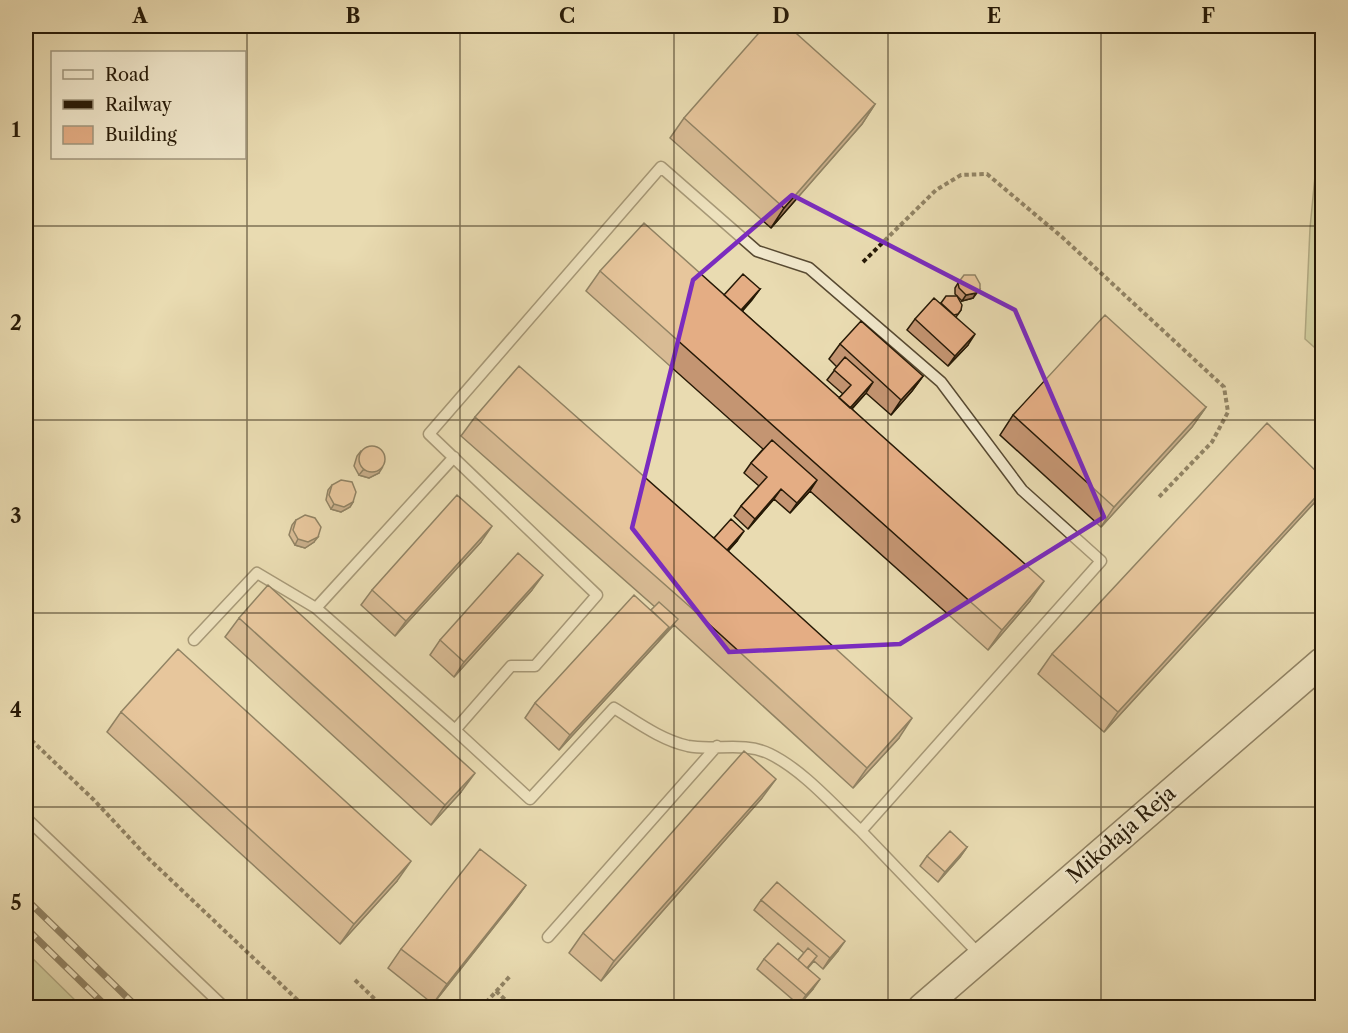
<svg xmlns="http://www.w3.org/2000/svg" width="1348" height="1033" font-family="'Libre Caslon Text',serif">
  <rect width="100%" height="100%" fill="#e9dbb1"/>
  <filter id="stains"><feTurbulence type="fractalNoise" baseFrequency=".00333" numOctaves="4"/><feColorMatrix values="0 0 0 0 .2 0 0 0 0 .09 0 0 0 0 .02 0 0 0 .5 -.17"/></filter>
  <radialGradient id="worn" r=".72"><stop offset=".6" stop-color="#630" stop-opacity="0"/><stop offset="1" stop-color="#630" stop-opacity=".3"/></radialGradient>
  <path fill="#b6c08c" stroke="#6e6d4a" stroke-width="1.5" d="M1322 104V354L1305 339 1310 228Z
    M26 952 82 1007H33L26 1000Z"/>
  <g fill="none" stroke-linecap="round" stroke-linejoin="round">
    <g stroke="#584a32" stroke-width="13">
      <path id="lane" d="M316 608 454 457
        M194 640 257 573 316 608 455 730 511 666H535L597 595 429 434 661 167 757 251 809 268 941 382 1022 490 1101 561 861 831C834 806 803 770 770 754 744 741 714 751 688 746 661 740 637 722 614 708L530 799 455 730
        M26 818 225 1008
        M861 831 980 955
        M548 937 717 746"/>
    </g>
    <g stroke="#271a07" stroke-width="31">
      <path id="secondary" d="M922 1008 1322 662"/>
    </g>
    <path stroke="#271a07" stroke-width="4" stroke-dasharray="4.5 3" stroke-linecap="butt" d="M863 262 936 190 961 175 987 174 1062 237 1224 387 1228 412 1212 442 1159 497
      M26 735 94 800 149 859 306 1008
      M355 980 384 1008
      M496 991 514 1008
      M481 1008 511 975"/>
    <use href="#lane" stroke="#f1e8cc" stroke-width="10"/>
    <use href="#secondary" stroke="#f1e8cc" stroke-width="28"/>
    <g stroke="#271a07" stroke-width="7">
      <path id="rail" d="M26 899 138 1008
        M26 928 108 1008"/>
    </g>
    <use href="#rail" stroke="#f1e8cc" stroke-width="4.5" stroke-dasharray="14" stroke-linecap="butt"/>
  </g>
  <path fill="#c49572" stroke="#271a07" stroke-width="1.5" d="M875 104 862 124 771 228 670 138 684 118Z
    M600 271 724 295 760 289 742 311 839 398 843 394 827 380 837 367 829 359 840 344 923 376 912 391 891 415 866 393 852 409 1030 601 988 650 810 491 790 513 774 499 748 529 734 516 741 506 759 486 744 473 751 463 763 449 586 291Z
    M958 283 980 289 973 298 962 301 955 294V288Z
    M941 303 961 310 956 317 968 345 948 366 907 330 915 319Z
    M1206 407 1192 427 1101 527 1000 435 1013 415Z
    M475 417 714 538 737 541 728 551 899 738 853 788 674 625 559 750 525 718 535 703 651 610 655 607 461 436Z
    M361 451 379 473 369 478 359 475 354 466 357 456Z
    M1323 478V490L1314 503 1104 732 1038 674 1052 654Z
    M332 485 353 502 350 507 341 512 331 509 326 500 328 490Z
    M296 520 314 542 305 548 295 545 289 535 292 525Z
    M481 542 395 636 361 605 372 590Z
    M532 590 454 677 430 655 440 640Z
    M239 618 461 792 431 825 225 637Z
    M121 712 397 881 340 944 107 732Z
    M762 798 601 981 569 953 583 933Z
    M967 847 960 857 938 882 920 866 927 856Z
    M526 885 512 904 433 1004 388 968 401 949Z
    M761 900 838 951 823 969 814 961 808 968 813 989 799 1005 757 969 764 959 798 960 804 953 754 910Z"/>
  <path fill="#a0795c" stroke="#271a07" stroke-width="1.5" d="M875 104 862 124 771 228 784 208Z
    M760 289 752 300 727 329 734 319Z
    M976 293 973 298 962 301 966 295Z
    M975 334 968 345 948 366 955 356Z
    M923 376 912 391 891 415 901 400Z
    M873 382 866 393 836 426 843 416Z
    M1206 407 1192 427 1101 527 1114 507Z
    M382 468 379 473 369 478 359 475 363 470Z
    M817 480 810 491 790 513 797 503Z
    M781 489 774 499 748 529 755 519Z
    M1323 489V490L1314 503 1104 732 1118 712Z
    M353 502 350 507 341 512 331 509 334 504Z
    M492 526 481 542 395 636 406 621Z
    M744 531 737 541 712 569 720 558Z
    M318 537 314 542 305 548 295 545 298 539Z
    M543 575 532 590 454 677 464 662Z
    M1044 581 1030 601 988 650 1002 630Z
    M669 627 658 642 559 750 570 735Z
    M912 718 899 738 853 788 867 768Z
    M475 773 461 792 431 825 445 805Z
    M776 779 762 798 601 981 614 961Z
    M967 847 960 857 938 882 945 872Z
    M411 861 397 881 340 944 354 924Z
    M526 885 512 904 433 1004 447 984Z
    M845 941 838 951 823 969 830 958Z
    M820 979 813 989 799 1005 806 995Z"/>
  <path fill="#e4ad84" stroke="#271a07" stroke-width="1.5" d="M765 26H788L875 104 784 208 684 118Z
    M644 223 1044 581 1002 630 600 271Z
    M743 274 760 289 741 310 724 295Z
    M964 275H975L980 284V289L976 293 966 295 959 288 958 283Z
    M946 296H957L962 305 961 310 958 314 954 315 941 303Z
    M934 298 975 334 955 356 915 319Z
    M1105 315 1206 407 1114 507 1013 415Z
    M861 321 923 376 901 400 840 344Z
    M845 357 873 382 850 408 839 398 851 385 834 370Z
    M519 366 726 549 912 718 867 768 688 605 475 417Z
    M1267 423 1323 478V489L1118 712 1052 654Z
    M772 440 817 480 797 503 781 489 755 519 741 506 767 477 751 463Z
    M359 459a13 13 0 1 1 26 0a13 13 0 1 1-26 0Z
    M341 480 352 482 356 492 353 502 344 507 334 504 329 495 332 485Z
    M457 495 492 526 406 621 372 590Z
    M305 515 315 518 321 527 318 537 308 542 298 539 293 530 296 520Z
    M731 519 744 531 727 550 714 538Z
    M518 553 543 575 464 662 440 640Z
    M268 585 475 773 445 805 239 618Z
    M634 595 669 627 570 735 535 703Z
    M659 602 678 619 662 637 669 627 651 610Z
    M178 649 411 861 354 924 121 712Z
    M744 751 776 779 614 961 583 933Z
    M950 831 967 847 945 872 927 856Z
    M480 849 526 885 447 984 401 949Z
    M777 882 845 941 830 958 761 900Z
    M778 943 820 979 806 995 764 959Z
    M808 948 817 956 807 968 798 960Z"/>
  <path d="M0 0H1348V1033H0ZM792 195 1015 310 1104 517 900 644 729 652 632 528 693 280Z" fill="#e9dbb1" fill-opacity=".55" fill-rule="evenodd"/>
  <path fill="none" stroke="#7b2cbf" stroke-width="4.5" stroke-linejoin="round" d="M792 195 1015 310 1104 517 900 644 729 652 632 528 693 280Z"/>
  <path fill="none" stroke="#271a07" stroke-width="1.5" stroke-opacity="0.55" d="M247 26V1008M460 26V1008M674 26V1008M888 26V1008M1101 26V1008M26 226H1322M26 420H1322M26 613H1322M26 807H1322"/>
  <g text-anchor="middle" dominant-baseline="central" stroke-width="5" stroke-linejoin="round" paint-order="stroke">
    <g font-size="21" fill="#271a07" stroke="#f1e8cc">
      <text transform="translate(1121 834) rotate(-41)">Mikołaja Reja</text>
    </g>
  </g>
  <rect width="1348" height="1033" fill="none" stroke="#e9dbb1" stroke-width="66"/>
  <rect x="51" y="51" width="195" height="108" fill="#f1e8cc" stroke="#a0967d" stroke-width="1.5"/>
  <rect x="63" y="70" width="30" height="9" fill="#f1e8cc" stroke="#a0967d" stroke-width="1.5"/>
  <text x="105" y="81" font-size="18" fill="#271a07">Road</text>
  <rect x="63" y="100" width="30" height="9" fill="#271a07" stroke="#a0967d" stroke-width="1.5"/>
  <text x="105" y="111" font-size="18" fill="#271a07">Railway</text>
  <rect x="63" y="126" width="30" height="18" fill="#e4ad84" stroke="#a0967d" stroke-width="1.5"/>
  <text x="105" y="141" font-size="18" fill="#271a07">Building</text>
  <rect x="33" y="33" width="1282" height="967" fill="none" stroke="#271a07" stroke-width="2"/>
  <g font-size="20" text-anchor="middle" font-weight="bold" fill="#271a07">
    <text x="140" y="23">A</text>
    <text x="353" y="23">B</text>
    <text x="567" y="23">C</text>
    <text x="781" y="23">D</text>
    <text x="994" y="23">E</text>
    <text x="1208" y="23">F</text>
    <text x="16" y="137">1</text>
    <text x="16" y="330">2</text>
    <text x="16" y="523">3</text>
    <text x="16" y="717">4</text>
    <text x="16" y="910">5</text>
  </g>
  <rect width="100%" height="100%" filter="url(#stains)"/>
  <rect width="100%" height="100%" fill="url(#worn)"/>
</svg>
